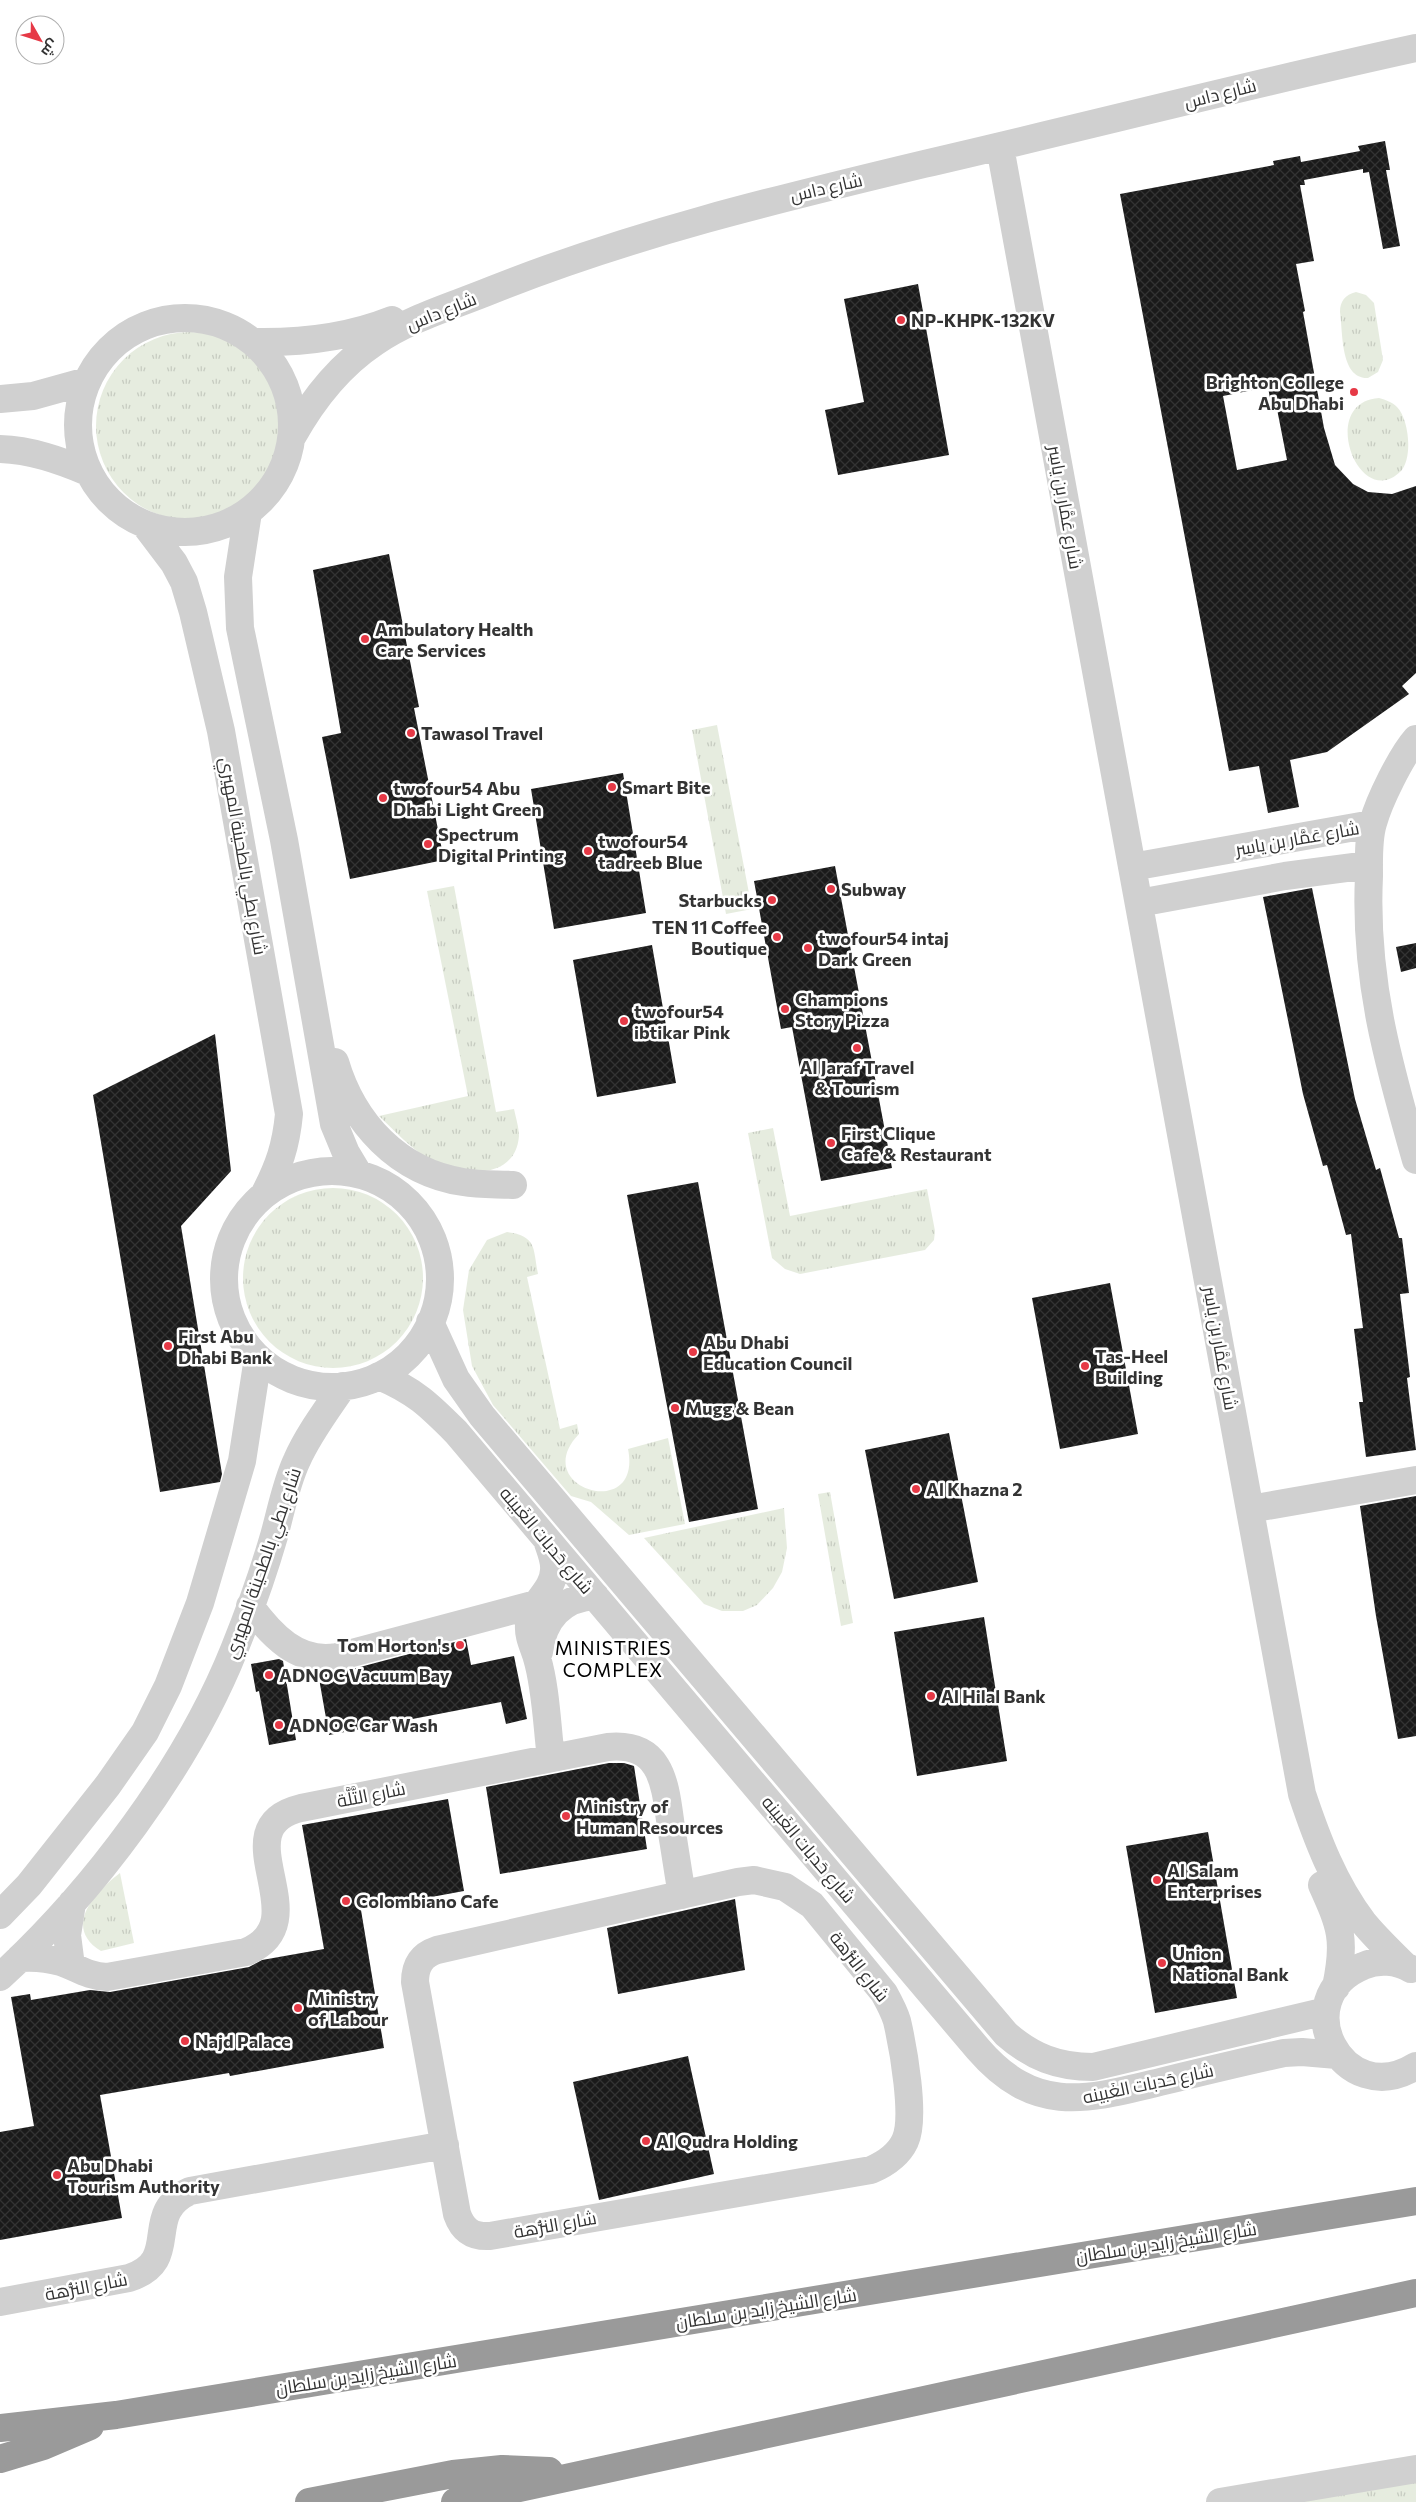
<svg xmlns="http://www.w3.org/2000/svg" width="1416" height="2502" font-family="Commissioner,Cairo,sans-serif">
  <defs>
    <pattern id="grass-tufts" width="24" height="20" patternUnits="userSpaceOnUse" patternTransform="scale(1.25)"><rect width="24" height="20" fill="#e6ecdf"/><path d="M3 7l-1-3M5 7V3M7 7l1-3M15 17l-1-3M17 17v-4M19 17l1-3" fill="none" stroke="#c6cbc0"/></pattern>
    <pattern id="building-cross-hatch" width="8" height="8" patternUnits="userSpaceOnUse" patternTransform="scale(1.25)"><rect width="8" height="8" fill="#1a1a1a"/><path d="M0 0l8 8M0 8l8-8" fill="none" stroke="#333"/></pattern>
  </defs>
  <rect width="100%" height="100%" fill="#fff"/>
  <path fill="url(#grass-tufts)" d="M1356 292 1366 295 1374 303 1383 360 1378 372 1368 378C1340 379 1343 332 1340 312 1340 301 1345 295 1356 292Z
    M96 426a94 94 0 1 1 188 0a94 94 0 1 1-188 0Z
    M1379 398C1386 400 1392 402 1397 407 1409 419 1413 458 1401 471 1359 513 1317 402 1379 398Z
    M717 725 752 909 726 914 692 730Z
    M454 886 496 1112 514 1109C516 1118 519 1128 519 1136 515 1183 458 1175 429 1159 410 1148 395 1131 379 1116L468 1096 427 891Z
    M773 1128 790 1216 927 1189 935 1231 934 1240 925 1250 800 1274 785 1269 772 1258 748 1133Z
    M243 1278a90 90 0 1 1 180 0a90 90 0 1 1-180 0Z
    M507 1232C537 1236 533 1248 538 1274L527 1277 560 1429 577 1424 579 1434C527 1488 643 1523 628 1449L668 1438 685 1524 629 1535 591 1502 571 1496 493 1405 472 1366 463 1310 469 1270 487 1240Z
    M830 1492 853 1623 841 1626 818 1494Z
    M784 1508 787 1548 782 1572 773 1588 757 1605 743 1611H722L704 1604 644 1538Z
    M120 1873 134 1943 101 1951C62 1927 95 1892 120 1873Z
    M1416 2479V2502H1298Z"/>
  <path fill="url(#building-cross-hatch)" fill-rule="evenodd" d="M1385 141 1390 170H1386L1400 246 1383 249 1369 172 1363 173V169L1304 180 1305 185H1300L1314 261 1296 264 1305 311 1303 312 1324 428 1335 465 1353 484 1368 492 1392 494 1416 486V673L1402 686 1409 694 1327 752 1290 760 1299 807 1268 813 1259 766 1229 771 1120 194 1274 165 1273 161 1300 156 1301 162 1360 151 1358 146ZM1268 387 1272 410 1277 409 1287 460 1237 470 1223 396Z
    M918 284 949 455 838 475 825 410 864 402 844 299Z
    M389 554 419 707 414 708 444 860 350 879 322 737 341 733 313 570Z
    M623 773 646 913 554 929 531 789Z
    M835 866 892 1168 821 1181 792 1027 781 1029 754 881Z
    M1312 888 1355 1099 1376 1170 1380 1168 1399 1238H1402L1409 1293 1400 1294 1410 1377 1407 1378 1416 1450 1366 1457 1359 1402H1363L1354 1329 1363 1328 1351 1234 1346 1235 1327 1165 1323 1166 1303 1094 1263 897Z
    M1416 943V968L1401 972 1396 947Z
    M652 945 676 1083 597 1097 573 960Z
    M215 1034 231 1171 181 1226 222 1474 220 1482 160 1492 93 1095Z
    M698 1182 758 1509 689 1522 627 1195Z
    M1110 1283 1138 1434 1060 1449 1032 1298Z
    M949 1433 978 1582 894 1599 865 1450Z
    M1416 1496V1736L1398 1739 1376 1616 1360 1506Z
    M984 1617 1007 1761 917 1776 894 1632Z
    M466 1639 471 1665 514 1656 527 1719 506 1724 501 1702 329 1735 318 1673 341 1672Z
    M279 1659 283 1661 296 1740 269 1745 259 1691 256 1692 251 1664Z
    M609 1763H624L634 1766 647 1849 500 1874 486 1787Z
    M448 1799 464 1891 361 1910 384 2048 230 2076 229 2073 100 2095 122 2218 0 2240V2132L34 2126 11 1997 30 1994 31 2000 90 1990 110 1992 249 1967 262 1960 324 1949 302 1825Z
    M1208 1832 1237 1998 1155 2013 1126 1846Z
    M735 1899 745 1970 618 1994 607 1928Z
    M688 2056 714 2174 599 2200 573 2082Z"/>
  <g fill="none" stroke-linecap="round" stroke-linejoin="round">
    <path stroke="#d0d0d0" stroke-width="28" d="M1000 147 1302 1794C1317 1839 1334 1884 1363 1922 1376 1938 1391 1952 1405 1966
      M78 425a107 107 0 1 1 214 0a107 107 0 1 1-214 0Z
      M253 342C301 343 347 338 392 320
      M0 399 33 396 87 381
      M292 437C313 399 339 366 375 342 410 318 453 306 492 290 632 234 778 199 924 164 1088 126 1251 84 1416 48
      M0 449C31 450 59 460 88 472
      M248 512 238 577 240 628 284 840 334 1124 346 1153 358 1173
      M146 526 174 563 184 582 193 612 221 731 289 1114C286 1146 279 1166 264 1195
      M1416 739C1401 756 1379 801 1373 823 1368 839 1369 860 1369 876 1364 978 1388 1063 1416 1160
      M1132 867 1372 824
      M1139 903 1285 876 1369 865
      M335 1062C353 1123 398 1172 463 1182 480 1185 497 1184 513 1185
      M224 1279a108 108 0 1 1 216 0a108 108 0 1 1-216 0Z
      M430 1322 456 1379 482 1416 1006 2034C1032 2057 1058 2067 1093 2067L1326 2011
      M379 1376C415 1391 429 1405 456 1432L978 2049C1035 2115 1086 2100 1160 2082 1201 2072 1242 2062 1284 2053L1302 2052 1337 2055
      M1250 1509 1416 1480
      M547 1540C550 1550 555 1560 554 1570 553 1593 530 1602 529 1625 528 1637 534 1647 537 1658 546 1688 547 1727 551 1758
      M250 1606C271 1635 298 1664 337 1657L536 1604
      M539 1652C543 1620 560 1598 595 1596
      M754 1880 785 1887 812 1905 884 1993C889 2002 894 2011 897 2021 903 2047 916 2118 905 2141 898 2156 885 2164 871 2170L490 2236C473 2237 463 2231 457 2214L415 1982C415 1965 422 1955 437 1950L738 1882Z
      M1322 1885C1341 1927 1346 1940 1336 1987
      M0 1915 29 1885 108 1785 145 1732 168 1686 200 1603 242 1461 258 1358
      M20 1958C34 1957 47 1958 61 1962 78 1968 87 1976 107 1977L246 1952C322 1921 218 1828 301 1808L608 1747C663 1742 665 1785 671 1827 675 1850 678 1872 682 1895
      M71 1966 67 1935 72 1903
      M1411 1969C1397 1961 1379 1959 1363 1966 1285 1998 1342 2112 1416 2066
      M0 1977C93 1892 187 1767 234 1650 249 1613 263 1574 274 1536 281 1511 286 1483 297 1460 309 1433 327 1410 343 1386
      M0 2302 129 2278C184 2260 140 2214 190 2191L445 2145
      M1220 2502 1416 2469"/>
    <path stroke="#9a9a9a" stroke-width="28" d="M0 2428 116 2415 1416 2201
      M0 2459 43 2446 90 2426
      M309 2502 453 2474 502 2469 549 2471
      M455 2502 1416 2293"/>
  </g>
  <g fill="#e63946" stroke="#fff" stroke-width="2">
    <circle cx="901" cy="320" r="5"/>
    <circle cx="1354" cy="392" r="5"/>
    <circle cx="365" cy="639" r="5"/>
    <circle cx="411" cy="733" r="5"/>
    <circle cx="612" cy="787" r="5"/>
    <circle cx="383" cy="798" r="5"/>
    <circle cx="428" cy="844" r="5"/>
    <circle cx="588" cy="851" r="5"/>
    <circle cx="831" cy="889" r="5"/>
    <circle cx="772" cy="900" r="5"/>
    <circle cx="777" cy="937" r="5"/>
    <circle cx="808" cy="948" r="5"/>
    <circle cx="785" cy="1009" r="5"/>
    <circle cx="624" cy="1021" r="5"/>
    <circle cx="857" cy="1048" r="5"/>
    <circle cx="831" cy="1143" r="5"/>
    <circle cx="168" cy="1346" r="5"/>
    <circle cx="693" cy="1352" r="5"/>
    <circle cx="1085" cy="1366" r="5"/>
    <circle cx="675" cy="1408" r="5"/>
    <circle cx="916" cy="1489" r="5"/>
    <circle cx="460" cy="1645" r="5"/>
    <circle cx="269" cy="1675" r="5"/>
    <circle cx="931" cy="1696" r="5"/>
    <circle cx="279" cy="1725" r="5"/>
    <circle cx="566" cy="1816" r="5"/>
    <circle cx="1157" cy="1880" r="5"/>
    <circle cx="346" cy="1901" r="5"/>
    <circle cx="1162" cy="1963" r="5"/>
    <circle cx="298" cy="2008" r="5"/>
    <circle cx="185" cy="2041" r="5"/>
    <circle cx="646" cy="2141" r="5"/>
    <circle cx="57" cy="2175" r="5"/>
  </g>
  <g text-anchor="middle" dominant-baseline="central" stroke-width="5" stroke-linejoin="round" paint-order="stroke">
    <g font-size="18" fill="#333" stroke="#fff">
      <text transform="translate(1220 93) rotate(-14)">شارع داس</text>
      <text transform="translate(826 187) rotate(-13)">شارع داس</text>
      <text transform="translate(441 311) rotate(-22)">شارع داس</text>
      <text transform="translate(1066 507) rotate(80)">شارع عَمَّار بن ياسِر</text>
      <text transform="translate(1297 838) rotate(-10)">شارع عَمَّار بن ياسِر</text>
      <text transform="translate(244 856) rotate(80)">شارع بطي بالطحينة المهيري</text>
      <text transform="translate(1221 1348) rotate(80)">شارع عَمَّار بن ياسِر</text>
      <text transform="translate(547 1540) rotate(50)">شارع حَدبات الغَبينه</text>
      <text transform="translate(262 1563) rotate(-71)">شارع بطي بالطحينة المهيري</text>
      <text transform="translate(371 1794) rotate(-11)">شارع التَّلَّة</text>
      <text transform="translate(809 1849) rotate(50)">شارع حَدبات الغَبينه</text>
      <text transform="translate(860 1966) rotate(52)">شارع النُّزهة</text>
      <text transform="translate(1148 2083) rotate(-12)">شارع حَدبات الغَبينه</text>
      <text transform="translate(555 2224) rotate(-10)">شارع النُّزهة</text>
      <text transform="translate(1166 2242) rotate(-9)">شارع الشيخ زايد بن سلطان</text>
      <text transform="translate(86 2286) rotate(-11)">شارع النُّزهة</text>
      <text transform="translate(766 2308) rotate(-9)">شارع الشيخ زايد بن سلطان</text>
      <text transform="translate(366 2374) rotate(-9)">شارع الشيخ زايد بن سلطان</text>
    </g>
    <g font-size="18" font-weight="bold" fill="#333" stroke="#fff" text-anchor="start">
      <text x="911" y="320">NP-KHPK-132KV</text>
      <text x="1344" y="382" text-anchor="end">Brighton College<tspan x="1344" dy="21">Abu Dhabi</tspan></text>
      <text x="375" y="629">Ambulatory Health<tspan x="375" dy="21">Care Services</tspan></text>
      <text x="421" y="733">Tawasol Travel</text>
      <text x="622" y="787">Smart Bite</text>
      <text x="393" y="788">twofour54 Abu<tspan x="393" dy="21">Dhabi Light Green</tspan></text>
      <text x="438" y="834">Spectrum<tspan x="438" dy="21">Digital Printing</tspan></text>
      <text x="598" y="841">twofour54<tspan x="598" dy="21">tadreeb Blue</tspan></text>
      <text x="841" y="889">Subway</text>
      <text x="762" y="900" text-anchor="end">Starbucks</text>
      <text x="767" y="927" text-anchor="end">TEN 11 Coffee<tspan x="767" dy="21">Boutique</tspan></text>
      <text x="818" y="938">twofour54 intaj<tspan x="818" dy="21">Dark Green</tspan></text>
      <text x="795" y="999">Champions<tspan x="795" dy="21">Story Pizza</tspan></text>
      <text x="634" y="1011">twofour54<tspan x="634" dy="21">ibtikar Pink</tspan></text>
      <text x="857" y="1067" text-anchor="middle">Al Jaraf Travel<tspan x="857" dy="21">&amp; Tourism</tspan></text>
      <text x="841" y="1133">First Clique<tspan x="841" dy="21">Cafe &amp; Restaurant</tspan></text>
      <text x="178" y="1336">First Abu<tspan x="178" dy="21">Dhabi Bank</tspan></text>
      <text x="703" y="1342">Abu Dhabi<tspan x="703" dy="21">Education Council</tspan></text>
      <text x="1095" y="1356">Tas-Heel<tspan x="1095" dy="21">Building</tspan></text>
      <text x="685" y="1408">Mugg &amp; Bean</text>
      <text x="926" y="1489">Al Khazna 2</text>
      <text x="450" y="1645" text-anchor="end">Tom Horton's</text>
      <text x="279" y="1675">ADNOC Vacuum Bay</text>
      <text x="941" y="1696">Al Hilal Bank</text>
      <text x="289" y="1725">ADNOC Car Wash</text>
      <text x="576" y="1806">Ministry of<tspan x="576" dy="21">Human Resources</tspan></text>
      <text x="1167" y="1870">Al Salam<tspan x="1167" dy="21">Enterprises</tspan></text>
      <text x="356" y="1901">Colombiano Cafe</text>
      <text x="1172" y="1953">Union<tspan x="1172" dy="21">National Bank</tspan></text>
      <text x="308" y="1998">Ministry<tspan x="308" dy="21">of Labour</tspan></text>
      <text x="195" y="2041">Najd Palace</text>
      <text x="656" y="2141">Al Qudra Holding</text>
      <text x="67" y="2165">Abu Dhabi<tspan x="67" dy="21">Tourism Authority</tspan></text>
    </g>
    <g font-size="19" letter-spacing="1" fill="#000" stroke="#fff">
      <text x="613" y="1647">MINISTRIES<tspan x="613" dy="22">COMPLEX</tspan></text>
    </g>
  </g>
  <g transform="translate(40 40) rotate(129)"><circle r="24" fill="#ffffff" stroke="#adadad"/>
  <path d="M0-4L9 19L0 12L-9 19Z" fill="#e63946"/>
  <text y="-8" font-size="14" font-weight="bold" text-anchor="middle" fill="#333333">ش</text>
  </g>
</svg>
